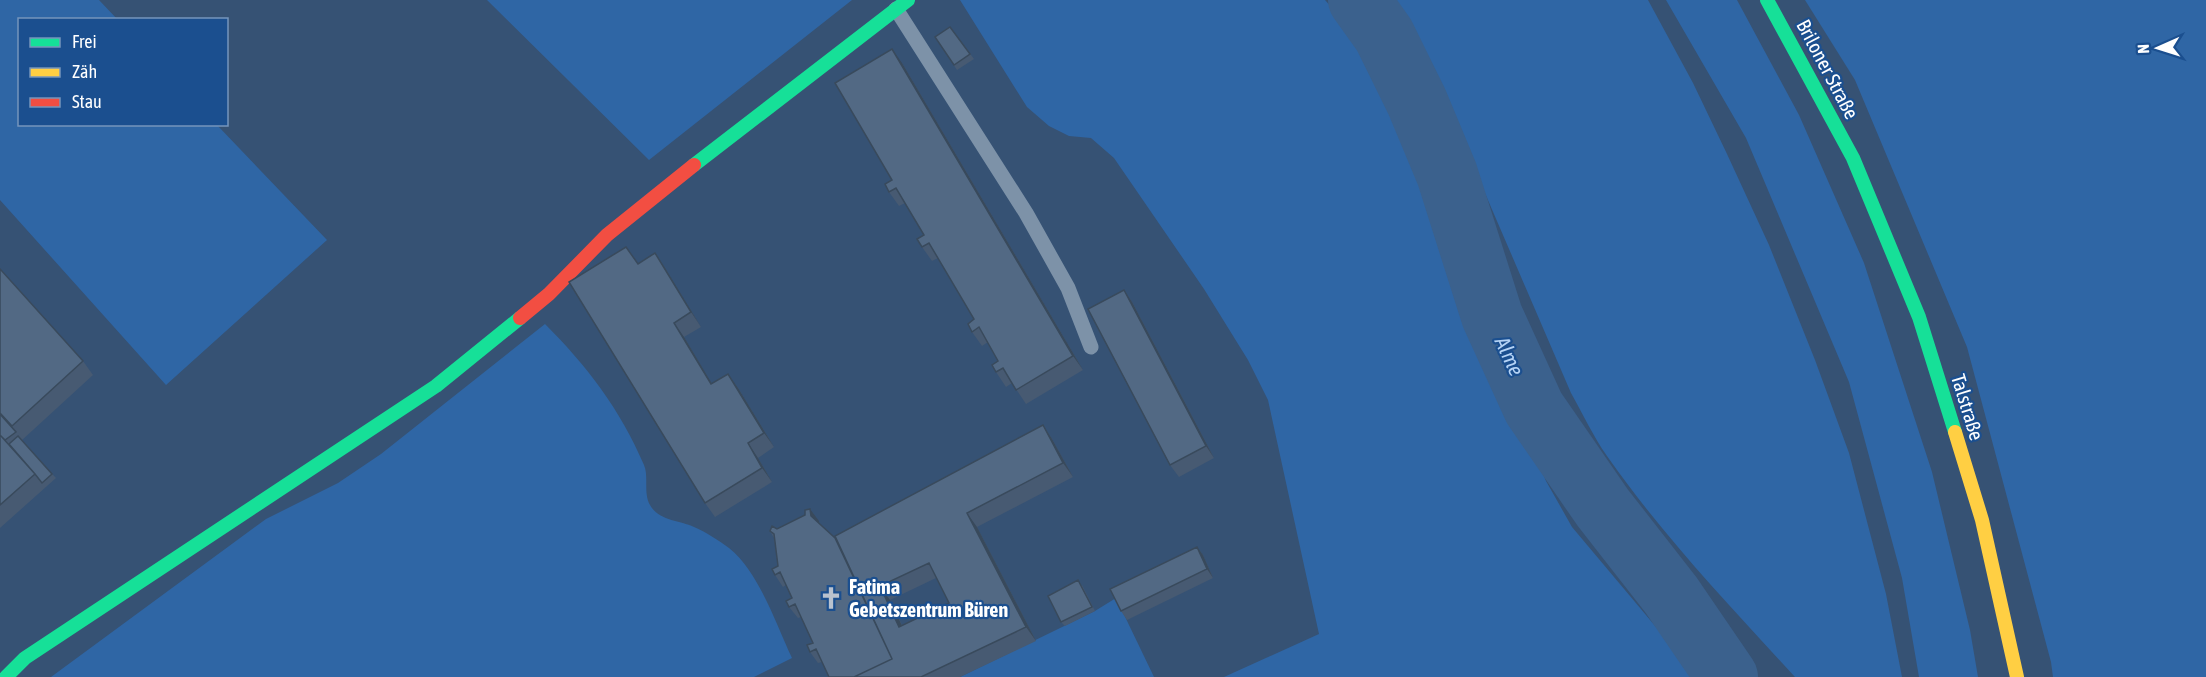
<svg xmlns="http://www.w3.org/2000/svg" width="2206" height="677" font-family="'Asap Condensed',sans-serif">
  <rect width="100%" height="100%" fill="#365274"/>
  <path fill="#2f66a5" d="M0 0H99L117 19 20 20V124L217 125 327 240 166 385 0 200Z
    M487 0H852L649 160Z
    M960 0H1325L1361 41 1383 70 1400 102 1449 228 1489 342 1546 481 1572 527 1698 677H1224L1319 634 1268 400 1248 360 1204 289 1114 158 1091 138 1069 136 1049 126 1027 107Z
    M1391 0H1648L1693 83 1727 154 1769 245 1815 360 1849 453 1886 594 1902 677H1795C1730 606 1663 536 1607 456 1593 436 1583 414 1571 393L1435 77Z
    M1666 0H1737L1799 115 1864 263 1932 472 1970 630 1978 677H1919L1902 578 1849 382 1746 138Z
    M1805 0H2206V677H2053L2051 662 1967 347 1855 80Z
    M545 324C587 366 620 409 644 465 649 477 643 492 650 505 659 521 679 520 694 527 706 532 718 540 729 548 759 572 776 624 792 658L754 677H51L266 519 338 483 381 454Z
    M1116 598 1154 677H960L1095 611Z"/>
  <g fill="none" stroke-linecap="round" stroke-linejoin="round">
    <path stroke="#3b618d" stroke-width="62" d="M1359 0 1384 35 1417 102 1447 174 1492 316 1534 408 1603 508 1671 595 1727 677"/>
    <path stroke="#7d92a8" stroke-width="15" d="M896 9 1026 213 1068 288 1091 347"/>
    <path stroke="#16e098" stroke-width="14" d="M1767 0 1853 158 1919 317 1955 432
      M694 165 908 0
      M6 677 25 658 436 386 520 318"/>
    <path stroke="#ffcf43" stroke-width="14" d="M1955 432 1982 520 2017 677"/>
    <path stroke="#f24e42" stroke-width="14" d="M520 318 549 294 607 235 694 165"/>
  </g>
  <path fill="#475a72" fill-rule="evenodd" d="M950 27 974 59 957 70 935 37Z
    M902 63 1083 370 1026 404 1012 383 1006 387 996 372 998 361 988 342 982 346 972 332 974 319 938 258 932 261 922 247 924 235 905 203 899 206 889 192 892 180Z
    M655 253 665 268 701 327 684 337 712 384 728 374 738 388 774 447 758 458 772 482 715 517 705 503 638 264Z
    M0 269 83 361 93 375 21 441 56 478 0 528Z
    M1124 290 1132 302 1214 458 1179 477 1170 465Z
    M1043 425 1052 439 1073 477 977 527 1036 641 960 677H829L822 662 818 663 810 652 813 643 801 617 798 618 789 607 792 598 786 585 783 587 775 575 778 566 774 538 770 531 777 529 819 521V523L835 538ZM936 578 949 603 902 625 890 600Z
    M1197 547 1203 555 1213 578 1127 620 1121 611Z
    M1082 585 1095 611 1065 626 1061 622Z"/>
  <path fill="#394a5c" d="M892 49 902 63 1083 370 1073 356Z
    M655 253 665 268 701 327 691 312Z
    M1124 290 1132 302 1214 458 1206 446Z
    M674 323 684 337 721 399 711 384Z
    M728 374 738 388 774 447 764 433Z
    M1043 425 1052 439 1073 477 1063 463Z
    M748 443 758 458 772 482 762 468Z
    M810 509 819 521V527L811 516Z
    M967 513 977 527 1036 641 1026 627Z
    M1197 547 1203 555 1213 578 1207 569Z
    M880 586 890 600 909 641 899 627Z"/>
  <path fill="#526984" stroke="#394a5c" stroke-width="1.5" fill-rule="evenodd" d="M950 27 970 54 954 65 935 37Z
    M892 49 1073 356 1016 390 1003 368 996 372 992 365 998 361 979 327 972 332 968 324 974 319 929 243 922 247 917 239 924 235 896 188 889 192 885 184 892 180 835 83Z
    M626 247 638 264 655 253 691 312 674 323 711 384 728 374 764 433 748 443 762 468 705 503 569 282Z
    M0 269 83 361 12 426 0 413Z
    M1124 290 1206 446 1170 465 1088 309Z
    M0 414 16 432 5 440 0 435Z
    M1043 425 1063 463 967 513 1026 627 921 677H854L892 659 835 536ZM929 563 949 603 899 627 880 586Z
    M0 435 35 474 0 505Z
    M18 436 52 474 42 483 35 474 9 444Z
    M810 509 811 516 835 538 892 659 854 677H829L816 649 810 652 807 645 813 643 795 604 789 607 786 601 792 598 780 572 775 575 772 569 778 566 774 534 770 531 772 526 777 529 805 515V510Z
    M1197 547 1207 569 1121 611 1110 589Z
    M1078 580 1092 607 1061 622 1048 596Z"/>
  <defs>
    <g id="church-bare" transform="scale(1.8)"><path d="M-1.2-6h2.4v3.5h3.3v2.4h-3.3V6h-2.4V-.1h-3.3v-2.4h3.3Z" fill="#b9c2ce" stroke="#1b4f8f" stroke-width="2.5" paint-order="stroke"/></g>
  </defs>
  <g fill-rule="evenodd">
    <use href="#church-bare" x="831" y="598"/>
  </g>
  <g text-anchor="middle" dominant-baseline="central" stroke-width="4.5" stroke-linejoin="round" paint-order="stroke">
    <g font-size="20" fill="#fff" stroke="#1b4f8f">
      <text transform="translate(1828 69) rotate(62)">Briloner Straße</text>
      <text transform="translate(1968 407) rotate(73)">Talstraße</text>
    </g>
    <g font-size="20" font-weight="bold" fill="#fff" stroke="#1b4f8f" text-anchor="start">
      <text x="849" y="586">Fatima<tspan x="849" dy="23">Gebetszentrum Büren</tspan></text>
    </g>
    <g font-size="21" font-style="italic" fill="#b5d3f5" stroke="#1b4f8f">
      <text transform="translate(1510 356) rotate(65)">Alme</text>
    </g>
  </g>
  <rect x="18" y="18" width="210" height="108" fill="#1b4f8f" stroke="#7695bc" stroke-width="1.5"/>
  <rect x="30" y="38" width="30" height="9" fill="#16e098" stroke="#7695bc" stroke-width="1.5"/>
  <text x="72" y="48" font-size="18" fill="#ffffff">Frei</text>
  <rect x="30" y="68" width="30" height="9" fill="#ffcf43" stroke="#7695bc" stroke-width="1.5"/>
  <text x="72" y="78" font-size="18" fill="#ffffff">Zäh</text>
  <rect x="30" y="98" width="30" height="9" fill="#f24e42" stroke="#7695bc" stroke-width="1.5"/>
  <text x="72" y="108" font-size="18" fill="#ffffff">Stau</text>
  <g transform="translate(2158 48) rotate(267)" stroke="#1b4f8f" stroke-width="4.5" paint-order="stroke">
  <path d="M0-4.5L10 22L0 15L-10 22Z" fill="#ffffff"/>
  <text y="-9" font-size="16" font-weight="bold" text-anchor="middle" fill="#ffffff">N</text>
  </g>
</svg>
